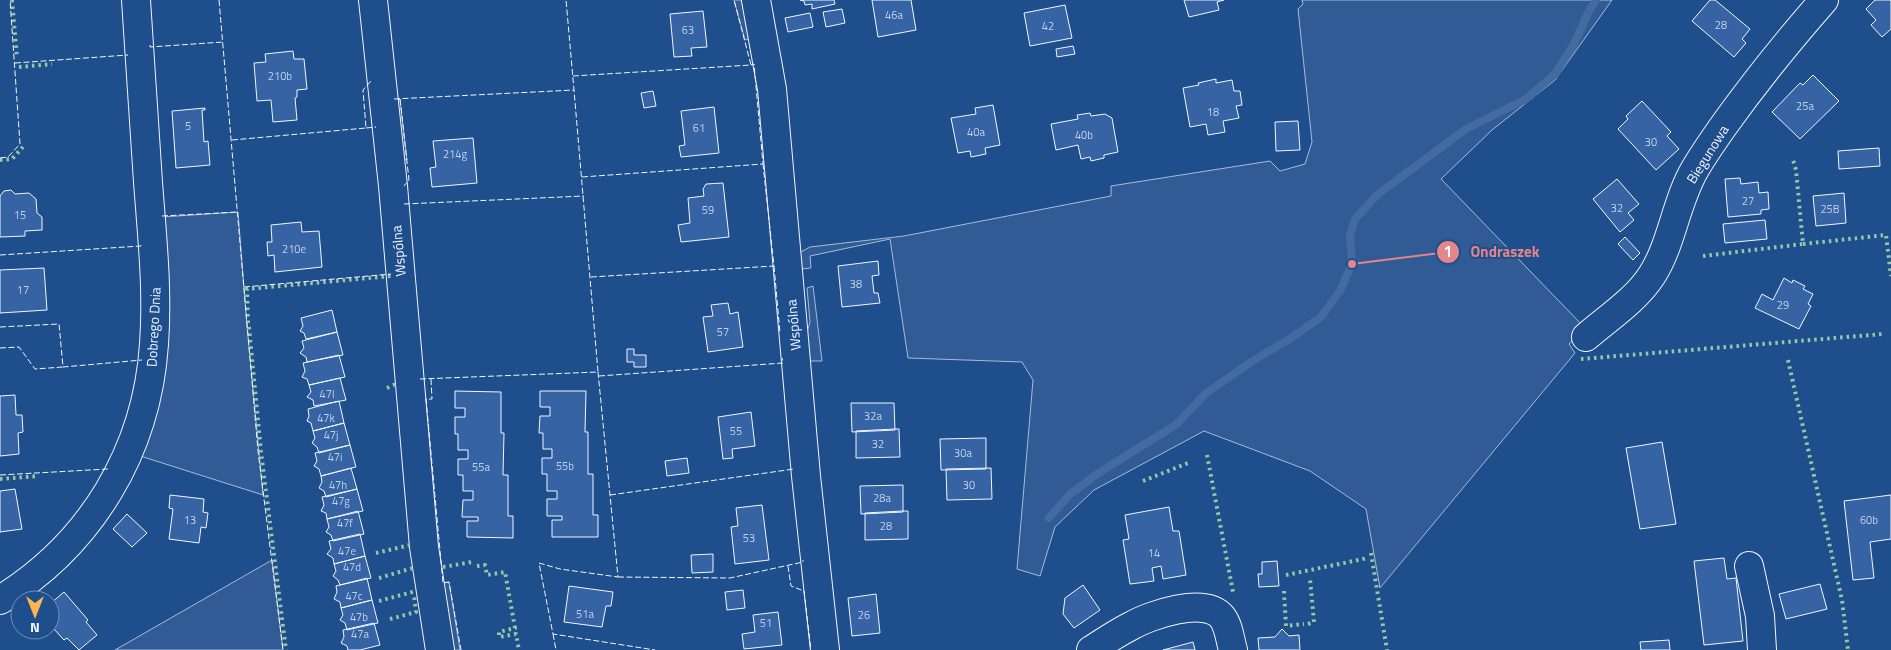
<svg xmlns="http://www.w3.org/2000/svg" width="1891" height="650" font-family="'Titillium Web',sans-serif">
  <rect width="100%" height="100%" fill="#1f4e8c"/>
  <path fill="#305b95" stroke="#a8bbd7" d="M734 0H747L755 37 745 40Z
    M1302 0H1612L1555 80 1492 130 1441 179 1586 329 1569 344 1575 353 1380 588 1366 509 1310 471 1204 431 1094 490 1055 527 1040 576 1017 569 1033 380 1022 362 908 358 890 239 810 256 811 268 801 269 799 253 810 247 904 236 1111 196V186L1270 161 1280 171 1305 164 1312 142 1298 9 1303 4Z
    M391 99H400L407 160 396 155Z
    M238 212 247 326 263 495 134 454 162 217Z
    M813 286 822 361H807L805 339 810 322 807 288Z
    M272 560 283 650H115Z
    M449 582 460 650H449L443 583Z"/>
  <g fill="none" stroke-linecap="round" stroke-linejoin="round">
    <path stroke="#446ba0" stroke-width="8" d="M1049 518 1069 495 1097 474 1177 424 1205 394 1251 362 1288 340 1321 317 1340 291 1352 264 1350 235 1355 219 1378 194 1466 129 1526 99 1555 74 1573 46 1591 7 1596 0"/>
  </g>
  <path fill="#3563a3" stroke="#f2f6ff" d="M800 0H834L835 4 812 9V4L805 5 804 1Z
    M872 0H911L916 30 878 37Z
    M1184 0H1224L1217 2 1219 10 1189 17Z
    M1710 0H1715L1750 29 1742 39 1746 43 1734 57 1692 21Z
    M1875 0H1891V29L1882 37 1871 25 1876 20 1866 9Z
    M1065 5 1072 38 1030 46 1024 13Z
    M842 9 845 23 826 27 823 12Z
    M703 11 707 47 691 48 692 56 674 57 670 14Z
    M810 13 813 27 788 32 785 18Z
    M1073 46 1075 54 1057 57 1056 49Z
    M293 51 294 59H304L307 89 297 90V97L295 98 297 120 273 122 271 100 257 101 254 63 266 62 265 54Z
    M1813 75 1839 101 1800 139 1772 112 1800 83 1803 85Z
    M1216 79V83L1232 80 1234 91H1240L1242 105 1236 106 1239 118 1223 121 1225 132 1208 135 1206 124 1190 127 1183 88 1199 85 1198 83Z
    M653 91 656 106 644 108 641 93Z
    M1642 101 1671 132 1667 136 1679 149 1656 170 1618 129 1628 119 1626 116Z
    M993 105 1000 145 985 148 986 154 971 157 970 151 958 153 951 118 976 114 975 108Z
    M714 107 719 153 681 157 679 146 685 145 681 111Z
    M205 108V110H202L204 142 208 141 210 165 176 168 172 111Z
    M1090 113 1091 116 1105 114 1112 118 1118 152 1104 155V158L1091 161 1090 157 1081 159 1078 145 1056 150 1051 124 1078 119 1077 115Z
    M1298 121 1300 150 1276 151 1275 122Z
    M473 138 477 183 432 187 430 168 436 167 433 141Z
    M1879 148 1880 166 1839 169 1838 151Z
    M1740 178 1741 184 1758 182 1759 193 1768 192 1769 209 1761 210V214L1728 217 1725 179Z
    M1617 179 1639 204 1628 213 1634 220 1620 232 1593 199Z
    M723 183 729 237 681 242 678 225 690 223 688 198 704 196 703 189 706 184Z
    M11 190 15 194 29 193 36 199 37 213 42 217V230L25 231V236L0 237V196L4 191Z
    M1844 193 1846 223 1816 226 1813 196Z
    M1765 220 1767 239 1725 243 1723 224Z
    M301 222 302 232 319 231 322 267 275 272 274 255 268 256 267 242H272L271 225Z
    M1625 237 1640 253 1633 260 1618 244Z
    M878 261 879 275 872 276 874 293H878L880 303 842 307 838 266Z
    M44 268 47 310 0 313V270Z
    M1784 278 1792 283 1793 280 1805 286 1803 289 1813 294 1808 304 1811 306 1799 329 1755 308 1762 294 1773 300Z
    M728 303 730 314 738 312 743 347 708 352 703 317 713 316 711 305Z
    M332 310 337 332 306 339 304 333 300 331 303 326 301 318Z
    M337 332 343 355 307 362 306 357 300 353 304 348 302 341Z
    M627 349H634V355H646V367H634V362H627Z
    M339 355 345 377 309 385 307 379 302 377 305 371 303 363Z
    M340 378 346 400 314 406 313 400 307 397 311 392 309 385Z
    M455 391 501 392V433H504L503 475H508V516H513V538L467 537V521H478V517H462L463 500H473V491H463V475H458V459H468V450H458V434H455V417H465V408H455Z
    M540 391H586L585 432H588V474H593V515H598V537H552V520H562V516H547V499H557V491H547V474H542V458H552V449H543V433H539L540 416H550V407H540Z
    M15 395 16 415H22L23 432 18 433 19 454 0 456V396Z
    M339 401 344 423 313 431 311 423 307 421 309 416 308 409Z
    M851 403H894L895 430 852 432Z
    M751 412 755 446 732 449 733 458 723 459 718 417Z
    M344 423 350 445 319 453 317 447 312 443 315 438 313 431Z
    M895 429H899L900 457 856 458V431Z
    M986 438V469L941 470 940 439Z
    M1662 442 1676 524 1640 529 1626 448Z
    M350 445 356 467 321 476 319 469 314 466 317 461 315 453Z
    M687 458 689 473 667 476 665 461Z
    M351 468 357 489 326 497 324 491 319 488 322 482 321 476Z
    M991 468 992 499 947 500 946 469Z
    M903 485V512L861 514 860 486Z
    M15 489 22 529 0 532V491Z
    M357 489 363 511 327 519 326 513 321 511 324 505 322 497Z
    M170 495 204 499 203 512 208 513 206 528 201 527 199 543 169 539 173 509 169 508Z
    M1891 495V539L1870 542 1874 578 1853 580 1844 501Z
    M762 505 769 560 735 564 731 527 738 526 736 508Z
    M1169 507 1173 531H1179L1186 575 1163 579 1161 566 1152 568 1154 581 1130 584 1123 540 1129 539 1125 515Z
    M358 511 364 534 333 541 331 535 326 532 329 527 327 519Z
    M903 511H908V539L865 540V513Z
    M127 514 147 533 132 547 113 529Z
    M360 534 365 556 334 564 333 558 327 554 331 549 329 541Z
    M713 554V572L692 573 691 555Z
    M365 556 371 578 340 585 338 580 333 576 336 571 334 564Z
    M1724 558 1727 579 1736 578 1743 641 1704 645 1694 561Z
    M1277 561 1279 586 1259 587 1258 574H1262V562Z
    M367 578 372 600 341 608 340 602 334 599 337 592 336 586Z
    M1820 584 1827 609 1786 619 1779 594Z
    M1083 585 1100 610 1074 628 1063 614 1065 598Z
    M569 586 613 592 611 606H606L602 627 564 622Z
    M743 590 745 608 727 610 725 592Z
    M64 592 88 620 86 622 97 635 79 650 67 638 64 640 54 629 56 627 52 622 50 624V604Z
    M876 594 880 633 852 636 848 598Z
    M372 600 378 623 347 630 345 623 340 620 343 615 341 608Z
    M778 612 782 645 744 649 742 634 755 632 753 615Z
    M374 623 380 645 360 650H348L347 646 341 643 344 637 343 630Z
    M1282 629 1289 636 1299 635 1300 650H1259L1258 638 1275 637Z
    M1669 640 1670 650H1641L1640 642Z
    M1193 642 1195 650H1163Z"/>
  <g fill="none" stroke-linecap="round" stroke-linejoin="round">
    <g stroke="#f2f6ff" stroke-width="30">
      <path id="minor" d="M373 0 393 186 424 547 440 650
        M756 0 772 89 806 476 825 650
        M1586 337C1608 318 1636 300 1652 275 1672 244 1676 201 1695 169 1703 155 1713 141 1722 128 1754 83 1788 41 1824 0
        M1749 566 1760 616 1762 650
        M0 600C91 544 147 451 154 344 158 290 152 236 148 182 144 121 140 61 136 0
        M1091 650C1104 642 1117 633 1131 626 1150 615 1205 596 1222 617 1229 626 1230 640 1233 650"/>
    </g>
    <use href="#minor" stroke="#1f4e8c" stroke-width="28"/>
    <path stroke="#97c8a6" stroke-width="4" stroke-dasharray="2.5 4" stroke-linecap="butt" d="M12 0 17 57
      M19 67 52 64
      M0 160 12 159 23 147
      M1803 244 1886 235 1891 276
      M1703 256 1803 244 1796 170 1793 160
      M248 323 247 289 391 276
      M249 327 261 452 286 650
      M1581 359 1883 334
      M1788 360 1842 600 1848 650
      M387 388 398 383V382
      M1207 455 1233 592
      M0 479 38 476
      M1143 481 1188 463
      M376 553 410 545
      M1371 553 1387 650
      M477 566 485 565 487 575 505 572 515 628 499 632V637L516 634 519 650
      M443 567 472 562
      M1286 575 1368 558
      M379 578 413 568
      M1284 591 1286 626 1304 624
      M379 601 416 591
      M390 619 416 612 414 595
      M1308 624 1314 622 1310 579"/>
    <path stroke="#f2f6ff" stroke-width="1" stroke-dasharray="6 2.5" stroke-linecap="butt" d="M219 0 258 451 283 650
      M150 45V47L223 42
      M15 63 128 55
      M573 76 751 65 734 0
      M394 99 574 90 566 0
      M400 99 409 180 404 186
      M366 128 376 127
      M232 140 366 128 363 90 371 81
      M0 158 8 157 20 144 10 0
      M582 177 763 164 754 64 751 65
      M404 204 584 196
      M162 216 238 212
      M0 255 141 246V245
      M774 266 780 333
      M591 277 774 266 763 164
      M244 287 391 274
      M0 327 59 324 63 367 142 360
      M0 348 19 347 35 369 63 367
      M598 372 618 577 560 569 539 563 553 634 655 650
      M599 376 783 363 782 358
      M420 379 598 372 574 90
      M431 379 432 399H426L443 583 449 582 461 650
      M0 475 108 469
      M610 495 794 469
      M788 566 791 586 804 591 811 650
      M618 577 730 578 803 562V560
      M553 634 556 650"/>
  </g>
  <g text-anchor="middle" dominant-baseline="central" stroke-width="4" stroke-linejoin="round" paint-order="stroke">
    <g font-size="11" fill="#c3d1e8">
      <text x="894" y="15">46a</text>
      <text x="1721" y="25">28</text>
      <text x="1048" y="26">42</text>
      <text x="688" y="30">63</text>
      <text x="280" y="76">210b</text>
      <text x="1805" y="106">25a</text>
      <text x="1213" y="112">18</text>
      <text x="188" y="126">5</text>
      <text x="699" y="128">61</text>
      <text x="976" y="132">40a</text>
      <text x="1084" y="135">40b</text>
      <text x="1651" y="142">30</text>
      <text x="455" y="154">214g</text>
      <text x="1748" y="201">27</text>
      <text x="1617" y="208">32</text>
      <text x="1830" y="209">25B</text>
      <text x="708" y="210">59</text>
      <text x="20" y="215">15</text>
      <text x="294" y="249">210e</text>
      <text x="856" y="284">38</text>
      <text x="23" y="290">17</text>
      <text x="1783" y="305">29</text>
      <text x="723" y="332">57</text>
      <text x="327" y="394">47l</text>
      <text x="873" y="416">32a</text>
      <text x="326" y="418">47k</text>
      <text x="736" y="431">55</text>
      <text x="331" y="435">47j</text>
      <text x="878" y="444">32</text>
      <text x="963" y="453">30a</text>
      <text x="335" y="457">47i</text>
      <text x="565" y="466">55b</text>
      <text x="481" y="467">55a</text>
      <text x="338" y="485">47h</text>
      <text x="969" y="485">30</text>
      <text x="882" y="498">28a</text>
      <text x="341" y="501">47g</text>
      <text x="190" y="520">13</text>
      <text x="1869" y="520">60b</text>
      <text x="345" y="523">47f</text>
      <text x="886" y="526">28</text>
      <text x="749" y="538">53</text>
      <text x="347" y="551">47e</text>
      <text x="1154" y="553">14</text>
      <text x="352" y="567">47d</text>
      <text x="354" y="596">47c</text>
      <text x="585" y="614">51a</text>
      <text x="864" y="615">26</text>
      <text x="359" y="617">47b</text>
      <text x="766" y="623">51</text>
      <text x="360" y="634">47a</text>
    </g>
    <g font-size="14" fill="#f2f6ff" stroke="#1f4e8c">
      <text transform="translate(1707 154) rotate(-58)">Biegunowa</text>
      <text transform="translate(398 251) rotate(-95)">Wspólna</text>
      <text transform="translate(793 325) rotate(-95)">Wspólna</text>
      <text transform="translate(153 327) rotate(-87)">Dobrego Dnia</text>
    </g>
  </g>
  <path fill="none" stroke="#e38589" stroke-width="2" d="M1352 264L1448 252"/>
  <g fill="#e38589" stroke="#1f4e8c" stroke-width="2">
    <circle cx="1352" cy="264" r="5"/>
    <circle cx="1448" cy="252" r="12"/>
  </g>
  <g font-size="15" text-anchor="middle" font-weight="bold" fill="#fff">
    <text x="1448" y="257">1</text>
  </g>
  <g font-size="15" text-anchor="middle" font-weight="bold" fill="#e38589" stroke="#1f4e8c" stroke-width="4" stroke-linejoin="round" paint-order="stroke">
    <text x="1505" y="257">Ondraszek</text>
  </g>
  <g transform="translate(35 615) rotate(180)"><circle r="24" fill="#1f4e8c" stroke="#7391ba"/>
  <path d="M0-4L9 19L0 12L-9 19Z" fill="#ffb74d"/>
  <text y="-8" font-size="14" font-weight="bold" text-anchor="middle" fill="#f2f6ff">N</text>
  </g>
</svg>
